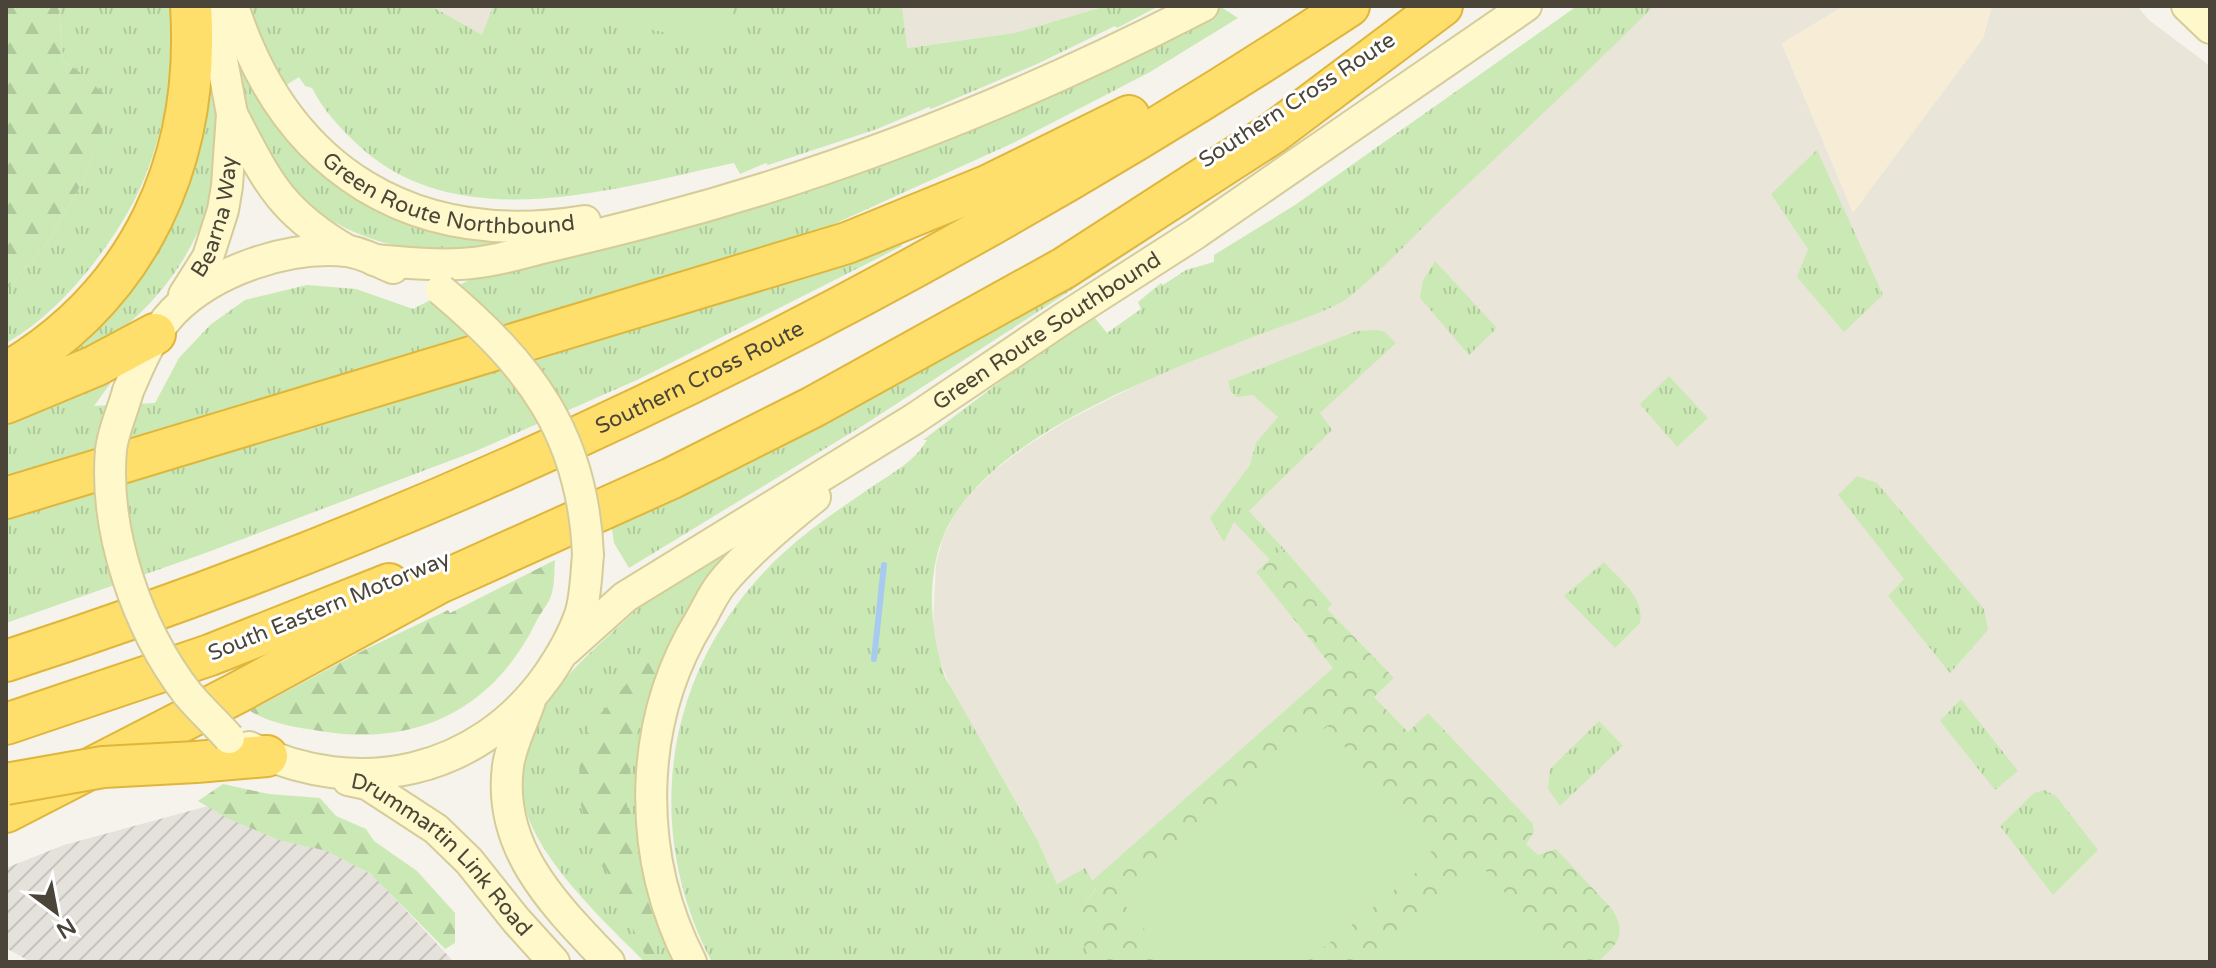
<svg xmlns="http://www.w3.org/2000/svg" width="2216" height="968" font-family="'Varela Round',sans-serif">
  <defs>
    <pattern id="industrial-furrows" width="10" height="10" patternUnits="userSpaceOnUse" patternTransform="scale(2)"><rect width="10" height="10" fill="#e5e2dc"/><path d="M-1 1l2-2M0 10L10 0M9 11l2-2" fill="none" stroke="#c6c3be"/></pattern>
    <pattern id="grass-tufts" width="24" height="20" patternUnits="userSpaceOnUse" patternTransform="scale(2)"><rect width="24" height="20" fill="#cbe9b4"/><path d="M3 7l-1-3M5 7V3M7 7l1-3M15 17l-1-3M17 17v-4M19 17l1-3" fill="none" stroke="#b0c99c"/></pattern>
    <pattern id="forest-firs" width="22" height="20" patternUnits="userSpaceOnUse" patternTransform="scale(2)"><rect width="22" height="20" fill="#cbe9b4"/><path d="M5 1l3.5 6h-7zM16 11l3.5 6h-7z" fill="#b0c99c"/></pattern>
    <pattern id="park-crowns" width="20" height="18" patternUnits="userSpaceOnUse" patternTransform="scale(2)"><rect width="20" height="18" fill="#cbe9b4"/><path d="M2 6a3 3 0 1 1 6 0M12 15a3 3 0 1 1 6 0" fill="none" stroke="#b0c99c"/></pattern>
  </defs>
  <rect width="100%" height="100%" fill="#f5f3eb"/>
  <path fill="#e9e6d9" d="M431 6H493L482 36Z
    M902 6H1106L1014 33 906 48Z
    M1654 6H1844L1782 44 1853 212 1983 38 1992 6H2137L2149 20 2210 66V962H1081L1057 884 1038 841 953 693 937 654 933 625 936 564 943 537 954 515 970 494 995 470 1025 447 1068 420 1151 378 1345 300Z"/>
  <path fill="#f7edd6" d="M1844 6H1992L1983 38 1853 213 1782 43Z"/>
  <path fill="url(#industrial-furrows)" d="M208 806 321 847 374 876 454 962H31L6 948V868L64 845Z"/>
  <path fill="url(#grass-tufts)" d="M59 6H169C179 66 161 150 133 203 105 255 57 315 6 343V290L47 243 83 182 112 103 77 70 63 61Z
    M243 6H431L482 35 493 6H902L907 48 1014 33 1106 6H1159L1117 28 1115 26 1037 64 931 109 929 107 877 129 768 165 766 163 740 174 734 163C615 188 459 239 358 145 339 127 323 110 312 88L305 86 299 77 280 89Z
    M1577 6H1654C1589 71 1521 134 1453 198 1418 231 1385 268 1348 298 1331 311 1275 328 1253 337 1159 375 1013 427 955 514 924 560 928 627 945 677L1038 841 1057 884 1085 868 1096 888 1077 914 1090 962H712C632 810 673 637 808 532 829 516 851 501 873 486 894 472 914 462 927 440H923L1013 372 1094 317 1107 333 1141 309 1138 302 1161 283 1163 285 1186 270 1214 262V255L1295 205Z
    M1221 7 1238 18 1150 72 1013 143 823 229 6 480V413L113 366 110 384 94 406 155 403 179 358 210 325 245 300 307 285 356 289 413 309 479 275 1033 103Z
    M205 46C212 79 224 115 221 149 213 232 160 313 87 352 68 362 43 365 22 371L109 298Z
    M240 51 340 178 525 234C494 243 456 253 423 250 369 245 313 218 279 176 268 162 262 142 254 126 245 106 229 72 240 51Z
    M1817 150 1883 295 1844 332 1797 277 1808 249 1771 194Z
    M894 229 902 246 639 379 476 451 200 555 6 623V510Z
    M1156 235 867 423 629 568 614 543 611 523 1130 245Z
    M1435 261 1497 328 1469 355 1420 298 1423 280Z
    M1378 330 1385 332 1396 343 1320 413 1332 430 1249 511 1283 548 1270 560 1234 522 1224 542 1210 518 1250 465 1256 443 1278 417 1253 395 1237 397 1231 392 1228 381 1357 331Z
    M1669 376 1708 418 1677 447 1640 404Z
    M1857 476 1877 483 1984 609 1988 630 1950 673 1888 596 1904 579 1838 495Z
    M751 529 644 744 681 962H645C605 922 532 855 523 798 510 723 570 671 619 626 637 610 654 590 673 577 698 560 725 545 751 529Z
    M1604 562C1620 580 1645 597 1640 623L1615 648 1564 596Z
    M1961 699 2018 771 1995 790 1940 721Z
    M1599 721 1623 746 1560 806 1548 789 1550 769Z
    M2044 790 2056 796 2098 850 2053 895 2000 826 2034 793Z"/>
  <path fill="url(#forest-firs)" d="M6 6H59L63 61 77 70 113 102 83 182 47 243 6 290Z
    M555 560C554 571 555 585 551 596 548 605 540 613 536 622 493 710 415 747 320 731 295 727 272 724 250 711L366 649 448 610 450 613Z
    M664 655 639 712 626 800 639 859V879L652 912V930L657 955 654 960 648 961 607 872 596 860V844L587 829 578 793 580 761 589 727 642 666Z
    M223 784 269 794 320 798 336 816 366 829 374 841 417 871 455 913V943L445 949 371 874 327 851 279 840 229 819 198 801Z"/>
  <path fill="url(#park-crowns)" d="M1283 548 1332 604 1327 609 1394 678 1374 697 1408 732 1428 713 1533 824 1534 832 1526 844 1538 855 1556 849 1612 909C1628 935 1617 944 1598 962H1090L1079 931 1077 914 1096 889 1092 881 1333 668 1256 572Z"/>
  <path fill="#cbe9b4" d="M556 6H733L725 44 555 11Z
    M1328 726 1435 857 1306 962H1171L1118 897Z
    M1482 866 1564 962H1369Z"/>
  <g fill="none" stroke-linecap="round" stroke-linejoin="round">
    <path stroke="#a7caf1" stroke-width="6" d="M874 659 884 565"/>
    <g stroke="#d5cc9a" stroke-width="34">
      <g id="secondary">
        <path id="s1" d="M233 6C286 171 413 249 585 221"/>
        <path d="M2187 6 2210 28"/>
        <path d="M233 116C268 183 281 212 348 251"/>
        <path d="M374 260C402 262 431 266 459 264 487 263 515 255 542 248 580 239 617 230 655 220 846 170 1027 97 1203 6"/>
        <path id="s2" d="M184 295 208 257 223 210 227 186 232 114 212 6"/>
        <path d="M128 391C140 363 152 334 173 312 214 270 289 245 347 251 363 253 379 262 393 268"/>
        <path id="s3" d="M566 650 625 597 914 419 1064 318 1195 234 1526 6"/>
        <path d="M530 701C523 722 511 744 508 766 497 850 556 906 609 962"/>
        <path d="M249 747C358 800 478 774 548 675 561 656 572 638 580 615 586 597 586 574 588 555"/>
        <path id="s4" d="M348 780 367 784 436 829 469 861 516 920 554 962"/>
        <path d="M691 962C636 855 637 723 700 620 707 608 713 594 722 583 746 553 785 521 815 497"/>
      </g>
    </g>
    <g stroke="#dfb63b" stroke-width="44">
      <g id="motorway">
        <path d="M6 373C141 294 201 159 191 6"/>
        <path d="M6 403 95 366 155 334"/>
        <path d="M6 498 847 243 989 185 1129 116"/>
        <path id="s5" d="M6 661C482 507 932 280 1349 6"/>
        <path d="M6 724 210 655 389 584"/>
        <path d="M196 762 267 756"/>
        <path d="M6 812 237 693 439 583 672 478 813 407 1064 268 1273 133 1442 6"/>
      </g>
    </g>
    <use href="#secondary" stroke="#fff8cb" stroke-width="30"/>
    <use href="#motorway" stroke="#ffdf6c" stroke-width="40"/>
    <g stroke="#d5cc9a" stroke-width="34" stroke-linecap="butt">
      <path id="secondary-bridge" d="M441 290C530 365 583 434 588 555
        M128 391C123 410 113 431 111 450 104 531 137 628 187 693 200 709 216 723 229 738"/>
    </g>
    <g stroke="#dfb63b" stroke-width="44" stroke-linecap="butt">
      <path id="motorway-bridge" d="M6 784 103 767 196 762"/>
    </g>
    <use href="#secondary-bridge" stroke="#fff8cb" stroke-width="30"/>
    <use href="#motorway-bridge" stroke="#ffdf6c" stroke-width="40"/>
  </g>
  <g text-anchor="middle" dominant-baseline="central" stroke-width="6" stroke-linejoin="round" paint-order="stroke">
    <g font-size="22" fill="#4a4538" stroke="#fff">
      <text transform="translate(1297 100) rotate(-33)">Southern Cross Route</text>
      <text stroke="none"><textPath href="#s1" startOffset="312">Green Route Northbound</textPath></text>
      <text stroke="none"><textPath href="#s2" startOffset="86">Bearna Way</textPath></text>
      <text stroke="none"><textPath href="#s3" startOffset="578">Green Route Southbound</textPath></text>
      <text stroke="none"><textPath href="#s5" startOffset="750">Southern Cross Route</textPath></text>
      <text transform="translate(329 606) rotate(-22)">South Eastern Motorway</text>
      <text stroke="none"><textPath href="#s4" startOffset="122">Drummartin Link Road</textPath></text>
    </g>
  </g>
  <rect width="2216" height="968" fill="none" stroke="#4a4538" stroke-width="16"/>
  <g transform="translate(56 912) rotate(148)" stroke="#ffffff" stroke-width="6" paint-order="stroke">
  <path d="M0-6L14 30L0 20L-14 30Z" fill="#4a4538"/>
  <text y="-12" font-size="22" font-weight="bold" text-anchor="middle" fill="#4a4538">N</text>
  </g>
</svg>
